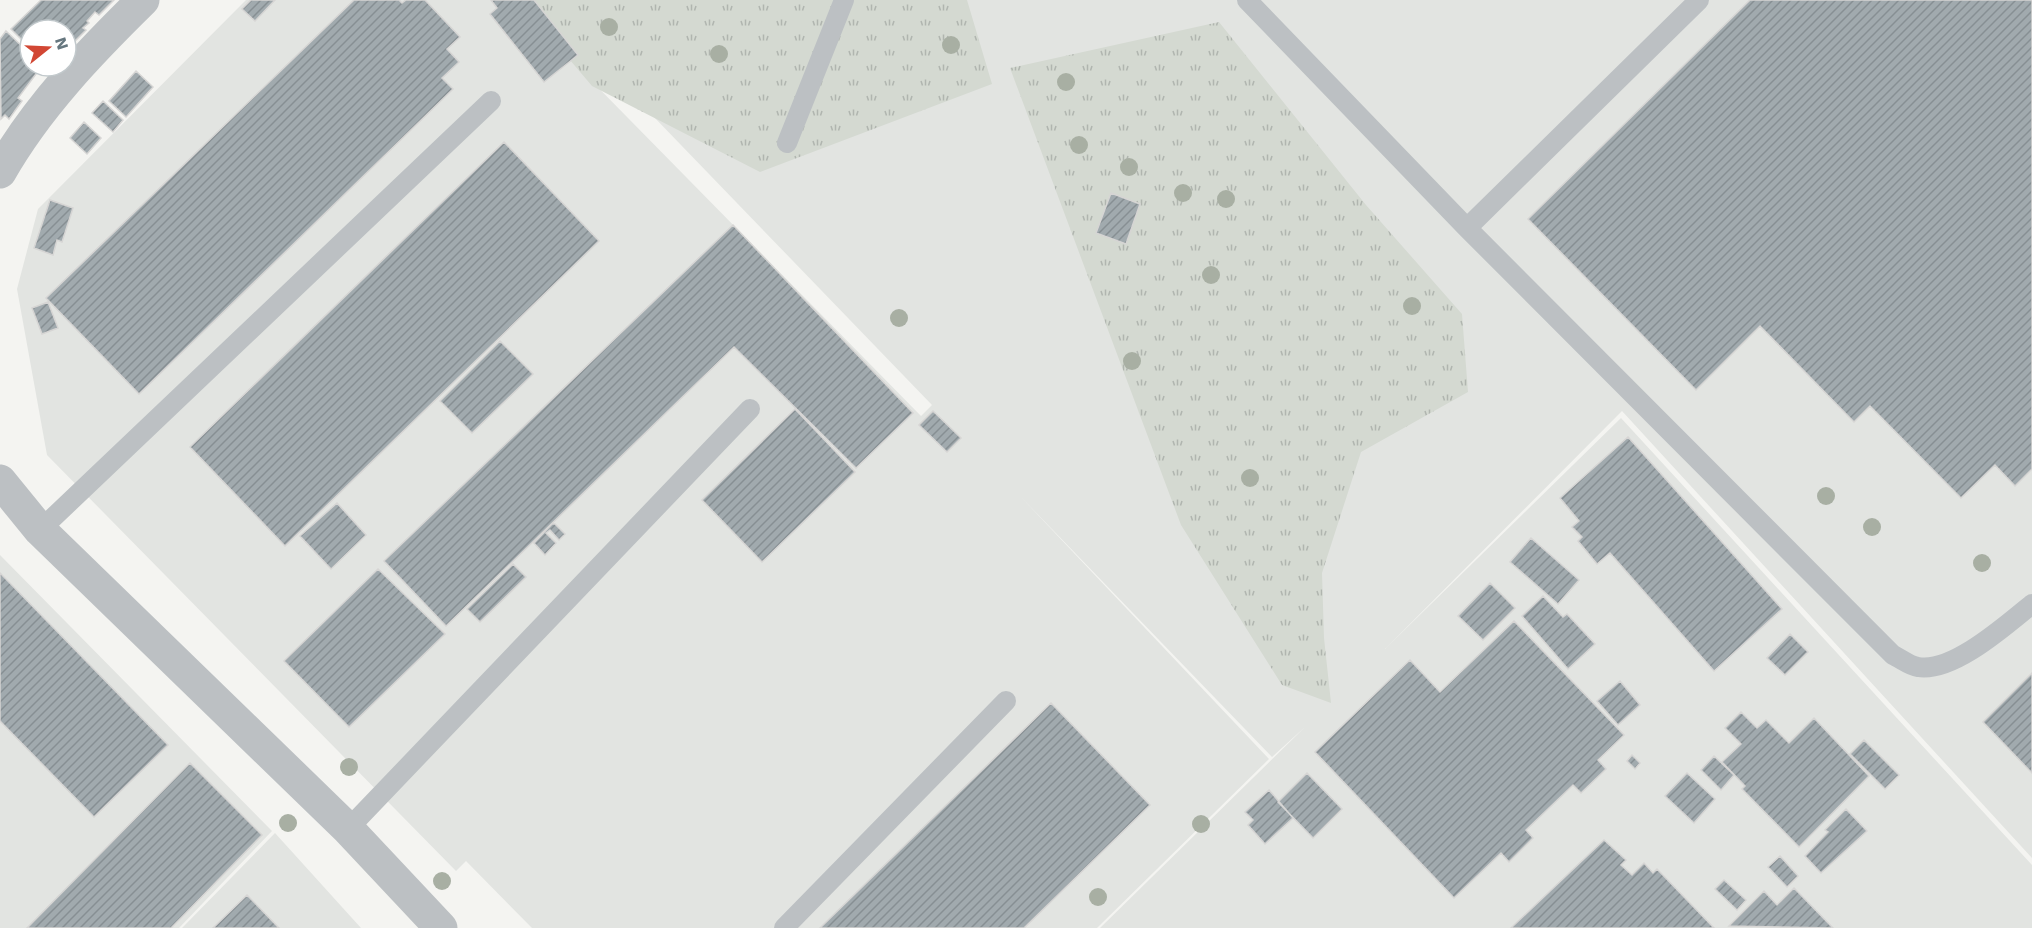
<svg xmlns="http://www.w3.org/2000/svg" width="2032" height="928" font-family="'Work Sans',sans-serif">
  <defs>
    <pattern id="grass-tufts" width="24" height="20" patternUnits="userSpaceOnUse" patternTransform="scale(1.5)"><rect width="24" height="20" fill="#d4d9d1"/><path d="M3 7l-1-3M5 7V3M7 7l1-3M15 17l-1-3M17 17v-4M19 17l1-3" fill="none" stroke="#b0b5af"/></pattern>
    <pattern id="building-hatch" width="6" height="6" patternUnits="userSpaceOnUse" patternTransform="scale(1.5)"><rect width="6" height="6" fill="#a1aaae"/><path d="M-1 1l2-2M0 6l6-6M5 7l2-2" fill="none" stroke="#878f93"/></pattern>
  </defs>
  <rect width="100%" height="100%" fill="#f4f4f1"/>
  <path fill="#e2e4e1" d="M246 0H512L921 416 932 405 541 0H2032V858L1622 411 1385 649 1621 418 2032 865V928H1100L1305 727 1272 757 1020 496 1269 759 1097 928H532L466 861 456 871 47 455 17 289 38 209Z
    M0 555 272 831 179 928H0Z
    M275 833 361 928H182Z"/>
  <path fill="url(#grass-tufts)" d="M519 0H967L992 84 760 172 592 86Z
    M1219 22 1366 205 1462 314 1468 392 1361 452 1322 573 1324 638 1331 703 1282 685 1181 525 1010 68Z"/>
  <path fill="url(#building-hatch)" stroke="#d6d5d4" stroke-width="1.5" d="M41 0H114L99 15 95 12 87 21 89 23 83 28 86 30 75 41 73 38 66 44V30H30V48L11 29Z
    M251 0H275L255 21 242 9Z
    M354 0H399L402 3 406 0H425L460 37 447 49 459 62 442 78 453 89 139 394 46 298Z
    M491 0H534L578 55 544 82 490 14 497 8Z
    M1750 0H2032V469L2015 486 1995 465 1961 498 1870 406 1854 422 1760 326 1696 390 1528 219Z
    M6 31 30 54V66H42L18 98 22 101 9 119 5 115 1 119 0 39Z
    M136 71 153 87 126 117 109 101Z
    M103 101 123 120 113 132 92 113Z
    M84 122 101 138 87 154 70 138Z
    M504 142 599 241 285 546 190 447Z
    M1111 193 1140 204 1126 244 1096 233Z
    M50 200 73 208 62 242 57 240 53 255 34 248Z
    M733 225 913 413 856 468 734 347 446 626 384 561Z
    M48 302 58 328 42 334 32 308Z
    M500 341 533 374 472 433 440 401Z
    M795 409 855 472 762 562 702 500Z
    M933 411 961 438 947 452 919 425Z
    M1628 437 1782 609 1714 671 1610 553 1597 564 1578 541 1582 537 1572 527 1579 521 1560 498Z
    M337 503 366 535 331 569 300 536Z
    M552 524H555L565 534 559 540 550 530 546 533 556 543 545 555 534 543Z
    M1531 538 1579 580 1558 604 1510 562Z
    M513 564 526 577 480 622 467 609Z
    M378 569 445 634 349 727 284 661Z
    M0 573 168 745 94 817 0 721Z
    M1490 583 1515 608 1483 640 1458 616Z
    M1543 596 1563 617 1567 614 1595 644 1568 669 1522 616Z
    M1514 621 1624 735 1598 760 1606 769 1581 793 1573 785 1526 830 1533 838 1509 862 1501 853 1454 898 1315 752 1410 660 1440 692Z
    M1790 634 1808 652 1785 675 1767 658Z
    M2032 673V773L1983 722Z
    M1620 681 1640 705 1618 725 1597 701Z
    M1051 703 1150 805 1024 928H820Z
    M1741 712 1757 728 1766 720 1789 743 1814 718 1869 776 1799 847 1742 789 1745 786 1722 762 1741 744 1725 728Z
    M1864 740 1899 775 1885 789 1850 754Z
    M1632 755 1640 763 1635 769 1627 761Z
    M1714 756 1734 775 1721 790 1701 770Z
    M190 763 262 835 171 928H27Z
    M1307 773 1342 809 1313 838 1278 802Z
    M1687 773 1715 799 1694 823 1665 796Z
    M1269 790 1293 818 1265 844 1248 825 1253 820 1245 812Z
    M1846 809 1867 831 1821 873 1805 856 1828 832 1825 830Z
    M1604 840 1626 860 1621 865 1632 875 1644 863 1653 873 1657 869 1714 928H1511Z
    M1780 856 1798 876 1787 887 1768 867Z
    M1724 880 1746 900 1737 910 1715 889Z
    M1794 888 1833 928 1729 926 1764 891 1777 905Z
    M247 895 279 928H213Z"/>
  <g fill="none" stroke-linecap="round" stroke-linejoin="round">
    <path stroke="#bcc0c3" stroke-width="20" d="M1247 0 1467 228 1893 655C1900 658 1910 666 1918 667 1953 673 2007 624 2032 604
      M787 143 844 0
      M1467 228 1699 0
      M40 530 491 101
      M348 829 750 409
      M784 928 1006 701"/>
    <path stroke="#bcc0c3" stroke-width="33" d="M0 172C37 107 90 52 143 0
      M0 481 40 530 348 829 441 928"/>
  </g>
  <g fill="#a8afa3">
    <circle cx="609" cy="27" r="9"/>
    <circle cx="951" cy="45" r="9"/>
    <circle cx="719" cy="54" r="9"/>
    <circle cx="1066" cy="82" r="9"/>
    <circle cx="1079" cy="145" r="9"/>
    <circle cx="1129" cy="167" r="9"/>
    <circle cx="1183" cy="193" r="9"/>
    <circle cx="1226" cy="199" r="9"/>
    <circle cx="1211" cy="275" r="9"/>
    <circle cx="1412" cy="306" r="9"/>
    <circle cx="899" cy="318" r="9"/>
    <circle cx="1132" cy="361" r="9"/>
    <circle cx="1250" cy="478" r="9"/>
    <circle cx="1826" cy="496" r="9"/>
    <circle cx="1872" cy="527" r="9"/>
    <circle cx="1982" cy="563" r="9"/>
    <circle cx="349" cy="767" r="9"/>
    <circle cx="288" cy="823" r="9"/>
    <circle cx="1201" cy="824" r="9"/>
    <circle cx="442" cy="881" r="9"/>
    <circle cx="1098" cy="897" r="9"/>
  </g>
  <g transform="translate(48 48) rotate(72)"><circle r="28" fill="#ffffff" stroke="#c2c9cc" stroke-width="1.5"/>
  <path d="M0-4.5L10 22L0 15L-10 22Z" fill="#d24734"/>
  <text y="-9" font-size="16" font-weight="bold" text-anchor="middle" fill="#66777f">N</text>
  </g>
</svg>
